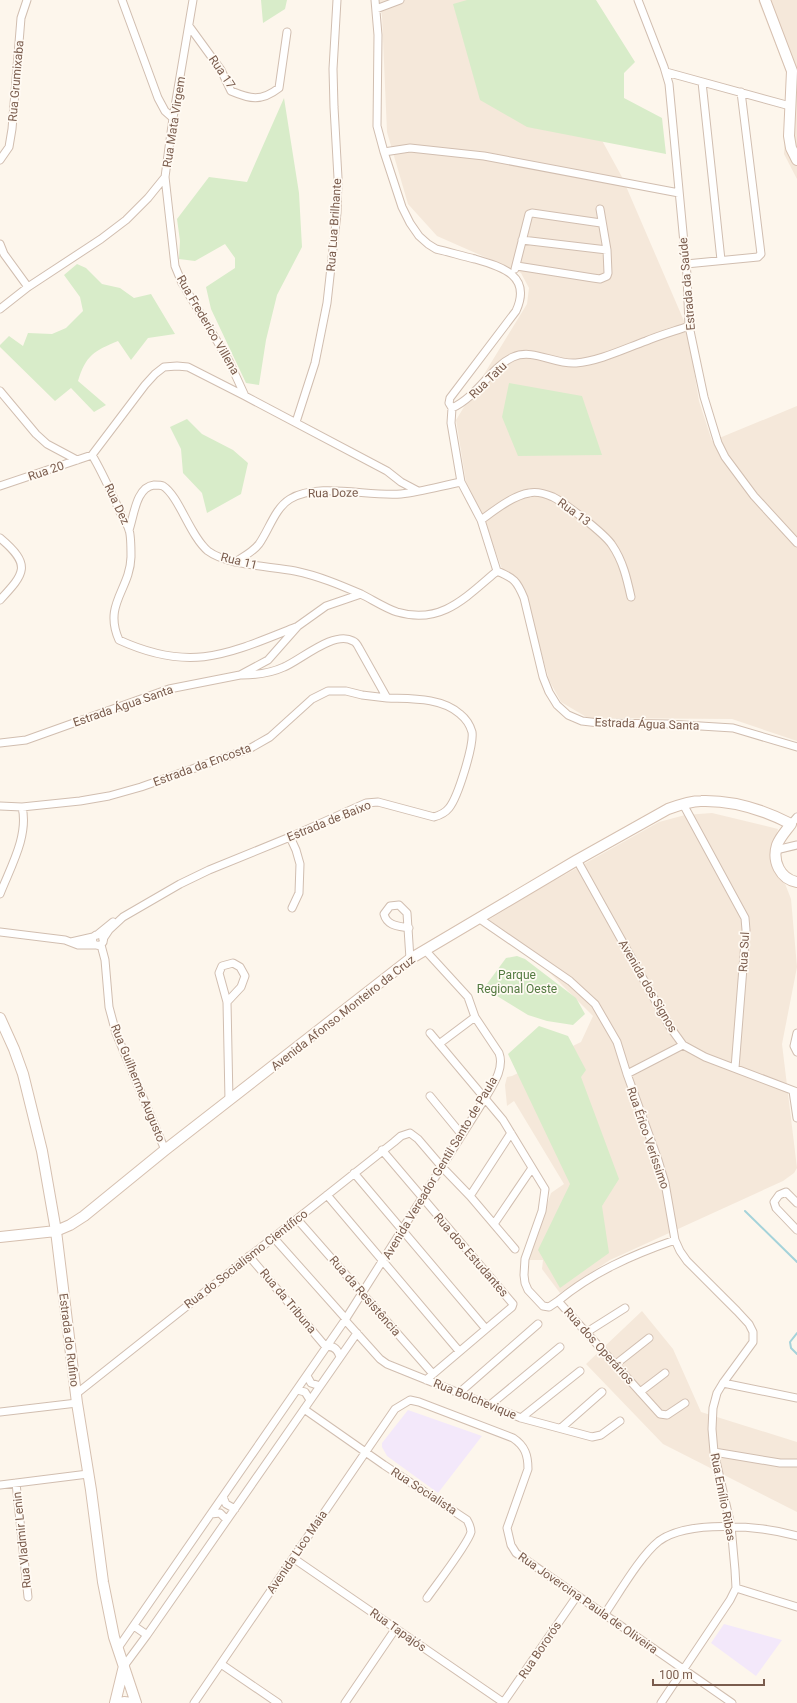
<svg xmlns="http://www.w3.org/2000/svg" width="797" height="1703" font-family="Roboto,sans-serif">
  <rect width="100%" height="100%" fill="#fdf6ec"/>
  <path fill="#f5e8da" d="M379 0H519L540 27 622 177 687 328 699 401 712 441 797 406V741L732 719 588 718 561 702 549 680 524 590 516 577 502 569 485 523 466 482 456 420 527 304 529 288 521 273 437 236 408 204 387 132 382 16Z
    M758 0H797V179L784 154 788 77Z
    M712 813 778 829 772 850 791 899 797 967 782 1044 797 1168 794 1173 783 1181 610 1260 560 1293 542 1269 543 1260H528L551 1193 564 1184 514 1101 507 1106 505 1085 507 1077 512 1076 581 1042 593 1016 543 966 480 925 541 888 659 822 685 815Z
    M642 1311 673 1349 701 1412 797 1442V1512L663 1444 586 1364Z"/>
  <path fill="#f3e8fa" d="M408 1410 482 1436 438 1493 387 1456 382 1447V1443Z
    M724 1624 782 1640 756 1676 711 1643Z"/>
  <path fill="#d8ecc9" d="M261 0H287L285 9 263 23Z
    M467 0H596L635 62 624 73V98L662 118 666 154 527 127 480 100 453 4Z
    M284 98 299 193 302 247 277 295 266 340 259 385 246 383 211 309 206 287 235 268V258L225 244 195 261 179 259 180 241 177 219 209 177 247 182Z
    M77 264 86 268 102 284 120 288 134 298 151 294 175 334 148 338 131 360 118 341C94 351 86 355 78 381L106 405 94 412 71 388 55 401 0 347V345L9 336 23 346 28 333 52 334 66 328 83 311 80 297 64 275Z
    M509 383 582 396 602 455 518 456 502 417Z
    M187 419 202 434 233 450 248 463 241 494 207 513 202 493 183 473 181 449 170 427Z
    M517 956 525 959 576 998 585 1014 573 1025 547 1021 528 1015 484 988 506 958Z
    M539 1026 568 1036 586 1070 581 1077 619 1179 602 1206 609 1253 560 1288 538 1250 570 1184 508 1054Z"/>
  <g fill="none" stroke-linecap="round" stroke-linejoin="round">
    <path stroke="#a5d3da" stroke-width="2" d="M745 1211 797 1262
      M797 1333 790 1342 791 1348 797 1354"/>
    <g stroke="#d1beb0" stroke-width="9">
      <path id="street" d="M122 0 158 98 165 111 173 118
        M375 0 378 35 377 126 384 152 402 207 410 223 419 236 428 244 436 249C449 252 462 256 475 259 503 267 532 276 516 311L450 398 449 403 452 408
        M638 0 664 67 669 84 687 275 689 326 704 397 718 443 725 457 754 496 797 543
        M376 9 400 0
        M189 26 221 70 231 91C250 99 261 102 279 88L287 32
        M666 72 790 106
        M702 82 721 260
        M384 152 410 148 484 156 679 193
        M0 160 9 147 12 129 21 18 27 0
        M165 177 175 266 182 283 229 361 245 396 387 471 401 482 418 491
        M522 240 607 250
        M0 244 4 254 28 287
        M686 264 758 257 761 254 741 92
        M517 266 593 278 600 279 607 276 608 273 607 250 600 209
        M515 269 529 214 532 213 601 223
        M0 309 28 287 101 239 126 220 148 198 165 177 173 118 193 0
        M0 391 36 434 47 444 77 460
        M245 396 188 367 177 366 164 367 155 374 145 385 92 455C104 475 112 495 122 516 124 521 128 525 129 530 131 535 131 552 131 557 130 590 103 604 119 640 191 673 228 654 296 627
        M296 422 315 363 327 303 337 213 338 178 334 107 333 69 337 0
        M0 486 92 455
        M481 520C495 510 512 496 529 493 537 491 546 494 553 497 565 503 605 534 612 545 623 561 627 579 631 597
        M129 530C134 516 136 487 154 485 156 485 161 485 163 486 179 496 190 536 208 551 228 566 271 566 295 571 319 576 340 585 361 594
        M0 538C32 565 25 573 0 600
        M235 562C243 557 253 552 259 544 269 530 275 508 290 499 319 482 368 497 401 494 421 492 441 486 461 482
        M497 571 481 520 461 482 451 423 452 408C478 396 491 367 513 357 533 348 555 365 576 363 599 361 624 349 646 341 660 335 675 331 689 326
        M0 743 26 740 169 689 240 675 268 660 298 626 326 606 361 594C373 600 385 608 397 612 441 625 465 598 497 571 514 578 517 581 524 598L543 677 549 692 557 705 568 715 582 721 599 723 668 724 733 728 797 747
        M683 804 745 918 746 930 735 1068
        M0 806 22 807 80 801 109 796 141 787 249 749 270 737 312 699 328 691H346L362 695 387 698
        M791 824 797 817
        M290 837 296 850 300 864 299 893 292 908
        M776 850 797 845
        M577 860 670 1027 683 1045 705 1057 797 1092
        M0 894C10 868 29 836 22 807
        M480 919 570 981 595 1004 617 1042 627 1074 658 1160 665 1183 675 1240 680 1251 687 1261 737 1311 749 1324 753 1332V1342L723 1383 717 1393 713 1408 712 1429 714 1452 731 1526 735 1570 736 1588 730 1600 661 1703
        M409 928C398 926 387 926 384 914L390 906 399 905 407 913 410 959
        M0 932 65 940 78 945H97
        M92.5 940a5.5 5.5 0 1 1 11 0a5.5 5.5 0 1 1-11 0Z
        M97 935 113 922
        M103 939 109 930 123 917 180 884 209 870 290 837 366 803 378 802 434 817C441 815 445 813 449 808 458 797 474 745 472 732 470 725 465 718 460 714 441 697 410 699 387 698L359 648C358 646 356 642 353 641 334 630 301 660 284 667 271 673 256 675 242 675
        M71 942 93 937
        M101 945 105 960 109 1007 116 1033 165 1150
        M227 1002 241 987 245 976 240 967 233 963 222 966 219 973 227 1002 229 1100
        M430 1033 503 1120 545 1189 542 1211 525 1259 524 1275 525 1283 528 1290 543 1306 549 1307 558 1301 660 1414 667 1415 685 1403
        M797 1033 794 1046 797 1052
        M439 1044 475 1017
        M627 1074 683 1045
        M793 1091 797 1118
        M430 1096 462 1135
        M382 1150 513 1304 512 1307 426 1380
        M354 1173 486 1329
        M327 1195 459 1351
        M470 1196 511 1133
        M797 1203 786 1192 779 1195 774 1202 776 1208 797 1230
        M297 1219 433 1374
        M494 1224 532 1168
        M273 1237 346 1319
        M249 1256 326 1347C334 1345 338 1350 340 1357
        M558 1301C593 1272 632 1255 675 1240
        M345 1320 380 1359 387 1364 521 1418 592 1437 601 1435 620 1421
        M587 1332 625 1308
        M616 1364 649 1338
        M307 1376 311 1383 320 1386
        M723 1383 797 1398
        M297 1390 305 1392 310 1400
        M640 1392 665 1373
        M459 1393 538 1324
        M76 1394 394 1142 401 1136 410 1133 418 1139 442 1167 470 1196 515 1249
        M490 1405 560 1347
        M304 1409 384 1465 467 1520C469 1524 471 1527 471 1532 468 1544 436 1585 427 1598
        M0 1412 77 1403
        M521 1418 580 1371
        M561 1428 602 1392
        M714 1452 780 1463H797
        M16 1483 28 1597
        M0 1485 88 1474
        M223 1497 226 1504 235 1509
        M211 1514 220 1513 227 1520
        M293 1558 504 1703
        M736 1588 797 1607
        M604 1615C618 1595 640 1556 659 1541 689 1519 762 1526 797 1536
        M134 1626 147 1635
        M118 1648 345 1320 484 1100C492 1086 505 1069 499 1053L475 1017 468 997 425 950
        M221 1664 278 1703
        M124 1666 147 1635 357 1333
        M194 1703 395 1409 410 1400 419 1402 513 1438C525 1446 528 1455 528 1469L507 1528 511 1545 516 1553 732 1703
        M345 1703 396 1628
        M503 1703 577 1596"/>
    </g>
    <g stroke="#d6c0b0" stroke-width="12">
      <path id="secondary" d="M765 0 792 71 789 136 791 148 797 160
        M0 1018 14 1049 23 1074 42 1151 56 1231 77 1403 91 1490 103 1582 114 1637 136 1703
        M0 1237 56 1231 70 1225 84 1216 165 1150 410 959 577 860 668 809C679 805 690 801 701 801 732 800 764 810 791 824 786 831 780 837 777 845 772 861 780 879 797 882
        M115 1703 124 1666
        M120 1703 124 1702 132 1703"/>
    </g>
    <use href="#street" stroke="#fff" stroke-width="7"/>
    <use href="#secondary" stroke="#fff" stroke-width="10"/>
  </g>
  <g text-anchor="middle" dominant-baseline="central" stroke-width="3.5" stroke-linejoin="round" paint-order="stroke">
    <g font-size="12" fill="#7a5c4d" stroke="#fffaf3">
      <text transform="translate(222 72) rotate(56)">Rua 17</text>
      <text transform="translate(16 81) rotate(-85)">Rua Grumixaba</text>
      <text transform="translate(174 122) rotate(-81)">Rua Mata Virgem</text>
      <text transform="translate(334 225) rotate(-86)">Rua Lua Brilhante</text>
      <text transform="translate(687 284) rotate(-95)">Estrada da Saúde</text>
      <text transform="translate(208 325) rotate(60)">Rua Frederico Villena</text>
      <text transform="translate(488 380) rotate(-44)">Rua Tatu</text>
      <text transform="translate(46 471) rotate(-19)">Rua 20</text>
      <text transform="translate(333 493) rotate(-1)">Rua Doze</text>
      <text transform="translate(117 504) rotate(65)">Rua Dez</text>
      <text transform="translate(574 512) rotate(36)">Rua 13</text>
      <text transform="translate(239 561) rotate(14)">Rua 11</text>
      <text transform="translate(123 706) rotate(-19)">Estrada Água Santa</text>
      <text transform="translate(647 724) rotate(2)">Estrada Água Santa</text>
      <text transform="translate(202 765) rotate(-20)">Estrada da Encosta</text>
      <text transform="translate(329 821) rotate(-22)">Estrada de Baixo</text>
      <text transform="translate(744 952) rotate(-87)">Rua Sul</text>
      <text transform="translate(648 986) rotate(60)">Avenida dos Signos</text>
      <text transform="translate(343 1013) rotate(-38)">Avenida Afonso Monteiro da Cruz</text>
      <text transform="translate(138 1083) rotate(68)">Rua Guilherme Augusto</text>
      <text transform="translate(648 1138) rotate(71)">Rua Érico Veríssimo</text>
      <text transform="translate(440 1168) rotate(-59)">Avenida Vereador Gentil Santo de Paula</text>
      <text transform="translate(471 1255) rotate(49)">Rua dos Estudantes</text>
      <text transform="translate(246 1259) rotate(-38)">Rua do Socialismo Científico</text>
      <text transform="translate(365 1296) rotate(49)">Rua da Resistência</text>
      <text transform="translate(288 1301) rotate(50)">Rua da Tribuna</text>
      <text transform="translate(69 1340) rotate(83)">Estrada do Rufino</text>
      <text transform="translate(599 1346) rotate(48)">Rua dos Operários</text>
      <text transform="translate(475 1399) rotate(22)">Rua Bolchevique</text>
      <text transform="translate(424 1491) rotate(33)">Rua Socialista</text>
      <text transform="translate(723 1497) rotate(79)">Rua Emílio Ribas</text>
      <text transform="translate(22 1540) rotate(-96)">Rua Vladmir Lenin</text>
      <text transform="translate(297 1552) rotate(-56)">Avenida Lico Maia</text>
      <text transform="translate(588 1603) rotate(35)">Rua Jovercina Paula de Oliveira</text>
      <text transform="translate(398 1630) rotate(35)">Rua Tapajós</text>
      <text transform="translate(540 1650) rotate(-56)">Rua Bororós</text>
    </g>
    <g font-size="12" fill="#537a41" stroke="#fffaf3">
      <text x="517" y="975">Parque<tspan x="517" dy="14">Regional Oeste</tspan></text>
    </g>
  </g>
  <path d="M653 1679v6h111v-6" fill="none" stroke="#7a5c4d" stroke-width="2"/>
  <text x="659" y="1679" font-size="12" fill="#7a5c4d" stroke="#fffaf3" stroke-width="3" paint-order="stroke">100 m</text>
</svg>
